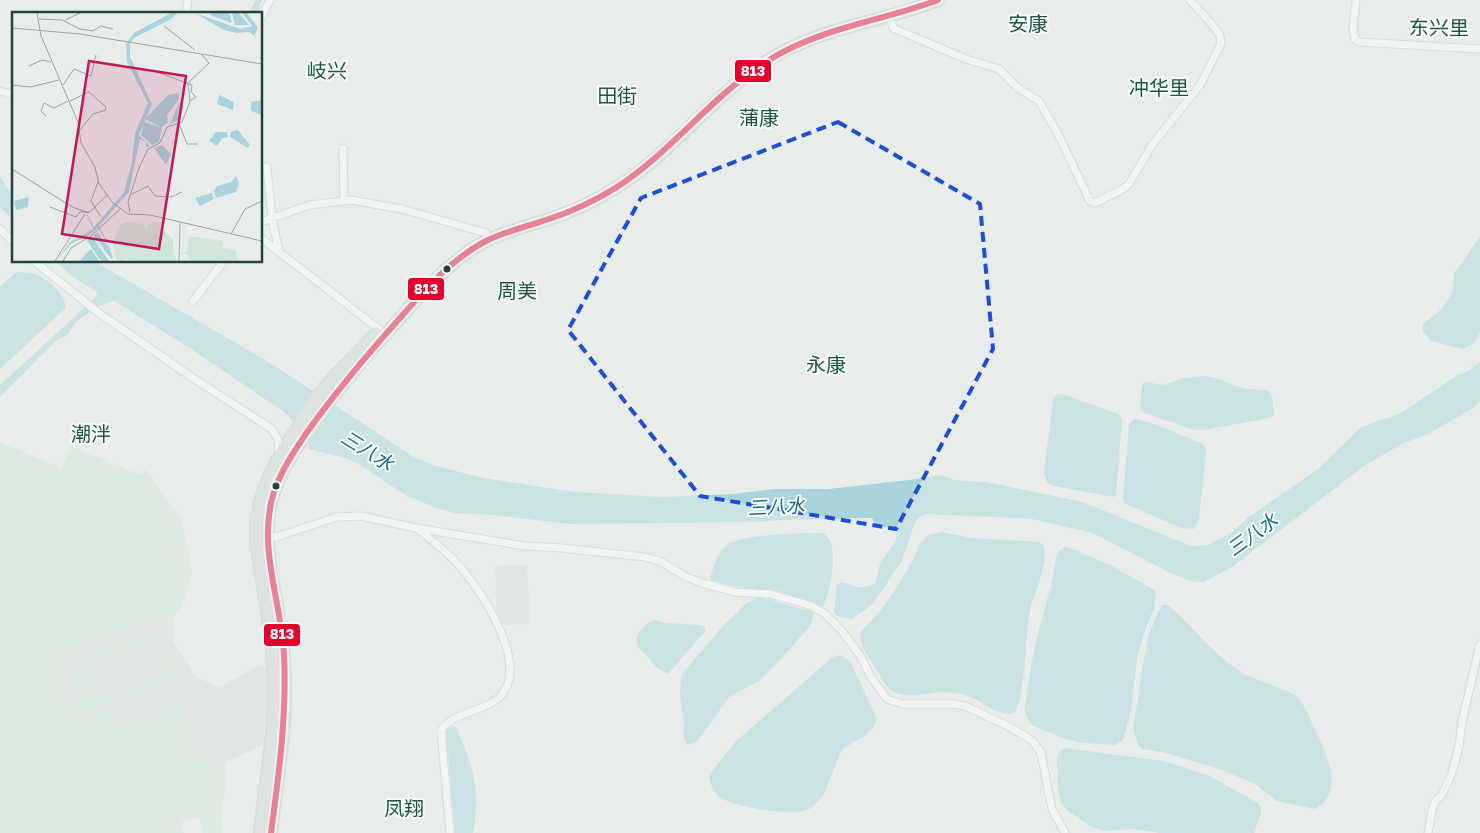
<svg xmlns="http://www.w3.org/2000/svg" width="1480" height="833" font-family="'Golos Text','Noto Sans SC',sans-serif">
  <rect width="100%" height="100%" fill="#e8edeb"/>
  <path fill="#d6dedb" d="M527 565 530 624 503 625 497 621 495 566Z
    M159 620 195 677 220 687 262 664 269 673 263 745 217 766 207 763 180 703 123 726 78 721 61 677 71 652Z"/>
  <path fill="#d1e6d8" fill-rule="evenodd" d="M0 442 61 468 71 446 141 475 145 469 182 520 183 525 192 572 182 608 173 617 174 643 159 620 71 652 61 677 75 711 74 707 85 702C71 692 65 668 83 657 92 651 105 649 116 645 125 641 135 636 145 635 165 632 177 652 175 670L185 666 189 675 77 716 79 720 114 706 123 726 180 703 207 763 214 760 217 766 225 762V792L221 817 222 833H203L200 818 182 821 184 833H0ZM144 645 155 646 164 655V668L159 675C150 680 105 697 97 696 90 695 85 690 83 684 81 677 84 671 89 666Z"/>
  <path fill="#a9d4db" d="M256 0H262L257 14H248Z
    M0 176 6 187 14 197V221L0 207Z
    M1480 237V333L1474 343 1463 349 1431 341 1423 331V324L1439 311 1449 298 1453 290 1454 274Z
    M56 261H99V264L264 359 414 457 433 465 483 478 575 492 663 497 733 494 774 489H828L909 480 940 475 954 480 986 482 1083 502 1191 546 1207 545 1231 533 1250 516 1318 469 1361 427 1401 413 1458 375 1466 372 1480 362V402L1470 410 1428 434 1404 443 1367 464 1232 567 1204 582H1194L1170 573 1093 533 1032 519 927 514 921 516 915 522 902 561 873 604 851 619 837 616 834 612 837 585 842 582C856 586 860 591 875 583 878 577 878 570 880 564 884 553 903 541 895 528L876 526 872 518H867L783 520 749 522 570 524 494 515 455 513 439 509 405 495 359 464 345 458 308 449 311 438 284 412 191 349 114 301 98 306 77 321 66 336 58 339 0 397V385L97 296 96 291 71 276Z
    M19 272C24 272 30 273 35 274 46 277 67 296 66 308L0 369V287L15 273Z
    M1206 376 1216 378 1245 389 1267 390C1274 395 1273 406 1274 415L1265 419 1203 430H1195L1144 413 1140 409 1142 386 1145 382 1164 385 1183 378Z
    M1058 394H1063L1118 414 1122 419 1116 495 1113 497 1054 486 1047 482 1044 474 1053 398Z
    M1135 419 1158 425 1202 444 1206 448V453L1199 519 1194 529 1181 528 1124 503 1123 498 1129 424Z
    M942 532 972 538 1039 542 1044 547C1048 569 1034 590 1030 611 1025 633 1026 698 1014 713 996 717 982 700 965 695 957 694 949 692 942 692 927 693 906 700 892 691 884 685 878 671 872 663 866 653 858 643 861 631L875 617 892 595 913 560 921 542 929 535Z
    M816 533C819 533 822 533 824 534 841 543 830 594 823 607L778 591 731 586 710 580C712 569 718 552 727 545 738 535 799 533 816 533Z
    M1065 547H1068L1110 565 1155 590 1156 593 1154 608 1144 633 1137 658 1131 712 1123 740 1115 745 1083 743 1061 738 1030 724 1025 711V704L1034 649 1052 581 1056 557 1059 551Z
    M758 597C777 600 794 608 812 611L814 615 810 626 782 658 759 681 729 697 699 739 694 743 687 745 683 736 684 723 680 696 681 675 723 626 748 602Z
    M1163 605H1168C1193 626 1211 652 1238 670 1254 681 1285 687 1297 697 1305 705 1309 717 1314 727 1325 751 1347 791 1315 809L1277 801 1255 784 1222 770 1166 753 1143 749 1138 745 1133 729 1142 671 1148 637 1159 610Z
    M655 620 665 623 700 625 704 626 706 630 668 674C657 670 653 663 646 655 643 651 640 649 637 646 635 633 643 625 655 620Z
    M841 655 850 661 877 719 873 728 863 737 842 749 823 796C819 800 814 807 809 809 795 817 735 807 721 798 713 793 710 784 709 775L736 741 833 657Z
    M455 726C473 764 481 791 473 833H455L446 728Z
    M1064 748 1164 761 1210 776 1258 803 1261 809V813L1254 833H1161L1133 829 1106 831 1093 828 1067 810 1061 802 1058 789 1057 759 1059 752Z"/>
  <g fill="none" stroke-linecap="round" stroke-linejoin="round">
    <g stroke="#c5cac8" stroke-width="9">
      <path id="street" d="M1356 0 1353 28 1355 39 1359 42 1480 49
        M186 14 188 0
        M890 17 893 28 966 59 999 69 1018 88 1039 101 1057 132 1090 201 1095 203 1123 189 1129 184 1152 145 1200 85 1221 44 1220 36 1216 29 1190 0
        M261 18 270 0
        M0 91 14 95
        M343 148 344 200
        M267 167 272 218 279 252
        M261 222 310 205 351 200 402 209 486 233
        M0 229 14 243
        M261 238 379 329
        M34 261 99 313 193 378 272 429 278 440 279 455
        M193 301 224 261
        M417 528C430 539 445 550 457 563 481 589 535 670 496 700 482 711 447 715 441 731L450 833
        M267 540 337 517 361 516 416 528 525 546 562 548 645 557 660 561 686 577 705 584 735 592 770 594 809 605 824 613 842 631 861 657 871 677 887 699 903 704H954L965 706 1010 727 1033 741 1041 753 1052 809 1065 833
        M1428 833 1432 811 1435 802 1442 795 1452 773 1459 746 1462 722 1480 644"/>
    </g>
    <g stroke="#c3ccc9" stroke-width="14">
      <path id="primary" d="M260 833C265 783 275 732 274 681 273 634 262 588 256 541 254 493 278 455 304 418 312 406 319 394 328 383 344 366 360 350 376 333
        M271 833C277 782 287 729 285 677 284 663 284 649 282 635 276 589 261 546 272 499 279 473 294 452 309 430 334 393 362 360 392 327 419 297 447 262 484 242 507 230 533 225 558 216 585 207 609 193 632 177 687 138 728 78 790 48 837 25 890 20 938 0"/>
    </g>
    <use href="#street" stroke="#fcfcfc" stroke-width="7"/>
    <use href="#primary" stroke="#cfd7d5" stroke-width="11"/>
    <g stroke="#f7fbf9" stroke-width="10">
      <path id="bus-1" d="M271 833C279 773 287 714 284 654 281 602 259 550 272 499 278 475 292 455 305 435 332 397 361 362 392 327 420 296 447 262 484 242 503 232 525 227 546 220 571 212 595 201 617 187 673 151 712 95 769 60 820 28 882 21 938 0"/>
    </g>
    <use href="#bus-1" stroke="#e4002b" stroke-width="6"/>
  </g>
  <path d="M0 0H1480V833H0ZM838 122 980 204 993 349 896 529 700 496 568 330 641 198Z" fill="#e8edeb" fill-opacity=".55" fill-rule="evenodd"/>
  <path fill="none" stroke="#1d4ed8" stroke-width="4" stroke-dasharray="10 6" stroke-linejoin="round" d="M838 122 980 204 993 349 896 529 700 496 568 330 641 198Z"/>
  <g fill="#24423a" stroke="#f7fbf9" stroke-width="2">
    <circle cx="447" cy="269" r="4.5"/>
    <circle cx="276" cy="486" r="4.5"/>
  </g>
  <g text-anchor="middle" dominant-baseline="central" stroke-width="4" stroke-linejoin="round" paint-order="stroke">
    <g font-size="19" font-style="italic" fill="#1c6f80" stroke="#f7fbf9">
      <text transform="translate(368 450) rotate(32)">三八水</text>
      <text transform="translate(776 506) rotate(-3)">三八水</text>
      <text transform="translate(1252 534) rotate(-36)">三八水</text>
    </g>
    <g font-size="20" fill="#1f5548" stroke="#f7fbf9">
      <text x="1028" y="23">安康</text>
      <text x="1439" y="27">东兴里</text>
      <text x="327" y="70">岐兴</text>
      <text x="1159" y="87">冲华里</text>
      <text x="617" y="95">田街</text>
      <text x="759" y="117">蒲康</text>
      <text x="517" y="290">周美</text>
      <text x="826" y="364">永康</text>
      <text x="91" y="433">潮泮</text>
      <text x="404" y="808">凤翔</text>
    </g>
  </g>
  <g transform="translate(12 12)">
    <rect width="250" height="250" fill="#e8edeb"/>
    <path d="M143 209 152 211 149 215 161 228V242L166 249H118L116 247 107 249 103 245 101 230 107 213 114 210 132 212 134 221 135 214ZM177 224 211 229 210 236 223 238 226 249H179L175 242H168L175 239Z" fill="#d1e6d8"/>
    <path d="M159 1H165L159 7 122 26 118 32V45L140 92 127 123 138 134 134 135V130L128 127 117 180 87 214 101 240 86 216 74 225 60 231 44 249 58 230 81 217 74 201 54 191 74 200 82 215 112 180 120 150 123 121 136 91 115 50 114 32 122 21ZM183 1 228 17 240 14 230 1H235L246 16 242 24 237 20 225 21 212 18ZM199 1H217L220 11 198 3ZM220 1H227L237 13H223ZM167 81V87L155 103 156 111 150 115 147 130 140 133 129 123 132 110 149 115 133 107 156 83ZM207 83 222 90 221 98 205 92ZM250 88V103L239 99V90ZM167 90 172 94 167 108 158 112ZM226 118 238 133 236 136 218 125 219 120ZM204 120H215L216 125 210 126 205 134 197 129ZM150 133 159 142 154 153 142 136ZM224 164 227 171 224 180 204 186 202 179 205 174 219 170ZM200 181 202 187 188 194 183 186ZM17 185 16 195 4 198 2 189ZM85 220 97 235 101 245 99 247 82 224ZM78 226H81L97 249H89L75 229ZM79 237 87 249H68L70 246Z" fill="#a9d4db"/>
    <path fill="none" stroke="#9aa9a4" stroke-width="1" d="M25 1 29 24 66 110 69 131 83 155 87 172 101 191 116 202 138 203 250 229M27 7 50 8 68 17 81 19 89 14 101 17M53 8 68 1M152 14 183 38M0 16 68 22 250 52M17 54 30 48 39 50M145 60 180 73 179 80 184 85 178 89M0 73 18 75 47 68M51 73 62 57 79 64 84 43M58 89 77 80 93 94 94 98 81 102 68 118M34 104 29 99 32 91 42 96 56 89M167 112 175 132H186M0 157 60 195 77 201M86 170 79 189 89 205M120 182 136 174 143 184 159 185 170 180M38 195 64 205 68 200H78L95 183M118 200 116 190 127 156 136 137 148 131 155 115 170 110 178 89 176 71 197 51 190 43M219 222 233 197 250 189M43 249 73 202M51 249 59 236 79 224 108 197M167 249 168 211"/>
    <path fill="#c2185b" fill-opacity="0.15" stroke="#c2185b" stroke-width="2.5" d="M77 49 174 64 147 237 50 222Z"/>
    <rect width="250" height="250" fill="none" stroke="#24423a" stroke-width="2.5"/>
  </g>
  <g stroke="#f7fbf9" stroke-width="2">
    <rect x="734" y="59" width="38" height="24" rx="5" fill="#e4002b"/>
    <rect x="407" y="277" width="38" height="24" rx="5" fill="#e4002b"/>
    <rect x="263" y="623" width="38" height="24" rx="5" fill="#e4002b"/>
  </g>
  <g font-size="14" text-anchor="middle" font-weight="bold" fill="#fff">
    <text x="753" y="76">813</text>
    <text x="426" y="294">813</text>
    <text x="282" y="639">813</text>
  </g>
</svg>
